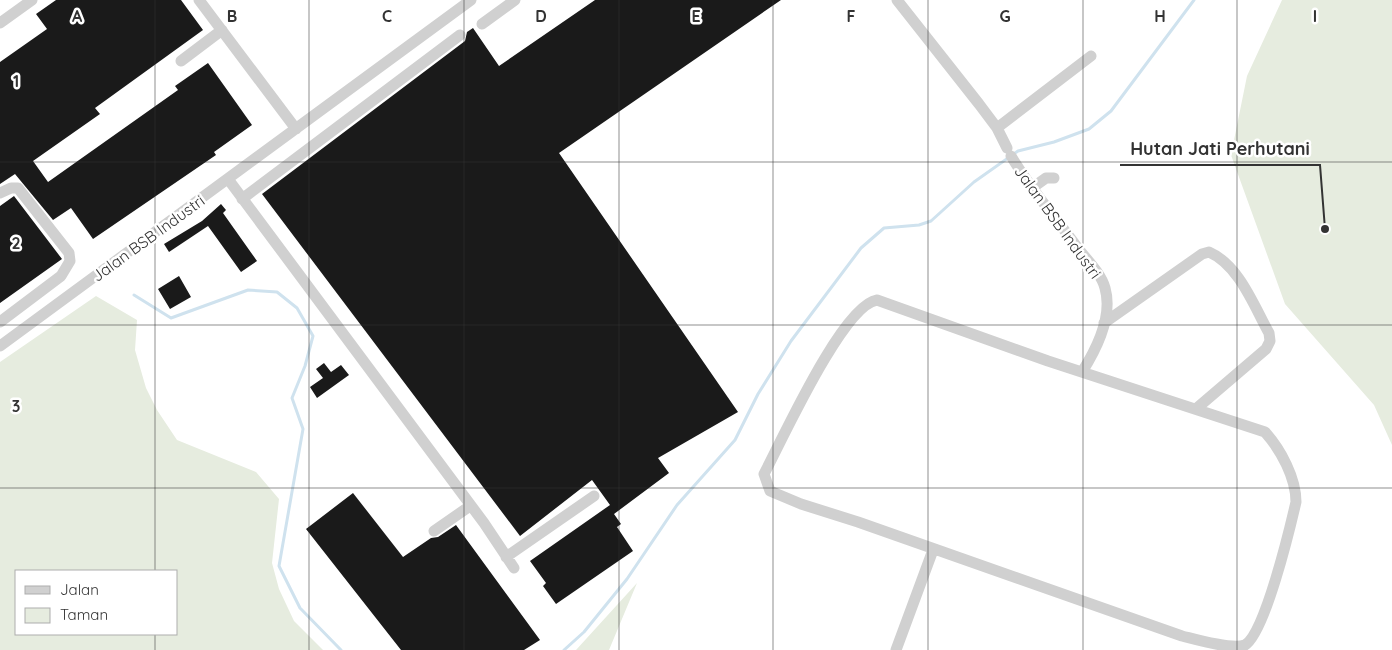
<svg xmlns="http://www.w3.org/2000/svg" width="1392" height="650" font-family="Quicksand,sans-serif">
  <rect width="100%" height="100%" fill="#fff"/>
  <path fill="#e6ecdf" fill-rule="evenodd" d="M1282 0H1392V445L1374 405 1285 304 1231 155 1247 76Z
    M96 296 137 320 135 350 146 388 157 410 177 440 256 472 279 499 272 563 279 589 294 621 323 650H0V362ZM16 571H176V634H16Z
    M637 583 609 650H576Z"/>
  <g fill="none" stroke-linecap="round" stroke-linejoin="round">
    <path stroke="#cfe2ee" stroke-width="3" d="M134 295 171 318 248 290 277 292 297 308 313 336 305 366 292 398 303 429 279 566 300 608 341 650
      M564 650 584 632 627 579 677 505 735 440 758 394 791 341 861 248 884 228 919 225 931 221 974 182 1018 151 1054 142 1089 129 1111 111 1194 0"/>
  </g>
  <path fill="#1a1a1a" d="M56 0H181L203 30 95 108 100 114 33 161 48 182 178 90 175 86 208 63 252 125 214 152 216 155 93 239 71 208 53 220 15 174 0 184V62L47 29 36 14Z
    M595 0H781L559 153 738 412 658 458 669 473 614 514 621 524 617 527 633 551 556 604 543 586 546 583 530 561 610 505 592 480 520 536 262 194 465 41 467 32 473 28 499 66Z
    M14 196 62 259 0 303V206Z
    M221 204 226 210 223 213 257 261 241 272 208 226 169 252 164 244 202 221Z
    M179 276 191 297 170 309 158 289Z
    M324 363 331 372 341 365 349 375 317 398 310 387 323 378 316 369Z
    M353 493 403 557 431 538 438 537 456 525 540 640 524 650H401L306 529Z"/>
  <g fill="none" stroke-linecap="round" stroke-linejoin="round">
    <path stroke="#d0d0d0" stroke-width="11" d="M199 0 296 129
      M897 0 979 104 997 128 1007 148
      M0 23 32 0
      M482 24 515 0
      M181 61 222 30
      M997 128 1091 56
      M1011 156C1030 188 1055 217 1077 247 1086 259 1101 273 1105 288 1113 316 1096 350 1082 372
      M228 179 484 523 514 568
      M1032 188 1046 178H1054
      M0 193 11 188H18L69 253 70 261 61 276 0 322
      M242 199 460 35
      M877 300 1048 361 1265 432C1281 450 1296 478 1296 502 1290 528 1265 633 1245 645 1232 650 1198 640 1182 636L858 522 801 504 770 491 764 474C782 440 843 305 877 300Z
      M1104 323 1202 254 1209 252C1239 265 1254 306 1269 333L1270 341 1266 349 1197 408
      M0 346 471 0
      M434 531 470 506
      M506 557 594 496
      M896 650 933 550"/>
  </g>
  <path fill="none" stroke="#333" stroke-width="1" stroke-opacity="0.55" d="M155 0V571M309 0V650M464 0V650M619 0V650M773 0V650M928 0V650M1083 0V650M1237 0V650M0 162H1392M0 325H1392M0 488H1392M155 634V650"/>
  <g text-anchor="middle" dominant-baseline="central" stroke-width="5" stroke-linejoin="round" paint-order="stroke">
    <g font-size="16" fill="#333" stroke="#fff">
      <text transform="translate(1058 222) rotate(54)">Jalan BSB Industri</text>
      <text transform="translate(148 238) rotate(-36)">Jalan BSB Industri</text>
    </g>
  </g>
  <g font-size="16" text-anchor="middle" font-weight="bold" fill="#333" stroke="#fff" stroke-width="5" stroke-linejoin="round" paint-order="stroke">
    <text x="77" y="22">A</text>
    <text x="232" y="22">B</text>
    <text x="387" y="22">C</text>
    <text x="541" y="22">D</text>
    <text x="696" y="22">E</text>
    <text x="851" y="22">F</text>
    <text x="1005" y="22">G</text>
    <text x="1160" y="22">H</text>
    <text x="1315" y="22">I</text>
    <text x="16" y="87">1</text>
    <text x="16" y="249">2</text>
    <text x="16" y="412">3</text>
  </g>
  <path fill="none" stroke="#333" stroke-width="2" d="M1325 229L1320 165H1120"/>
  <circle fill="#333" stroke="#fff" stroke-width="2" cx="1325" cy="229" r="5"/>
  <g font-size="18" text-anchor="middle" font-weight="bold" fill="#333" stroke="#fff" stroke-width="5" stroke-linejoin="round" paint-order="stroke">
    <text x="1220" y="155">Hutan Jati Perhutani</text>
  </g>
  <rect x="15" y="570" width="162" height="65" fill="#ffffff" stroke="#adadad"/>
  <rect x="25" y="586" width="25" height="8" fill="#d0d0d0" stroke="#adadad"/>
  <text x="60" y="595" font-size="15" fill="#333333">Jalan</text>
  <rect x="25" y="608" width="25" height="15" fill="#e6ecdf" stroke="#adadad"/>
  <text x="60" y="620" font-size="15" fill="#333333">Taman</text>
</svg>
